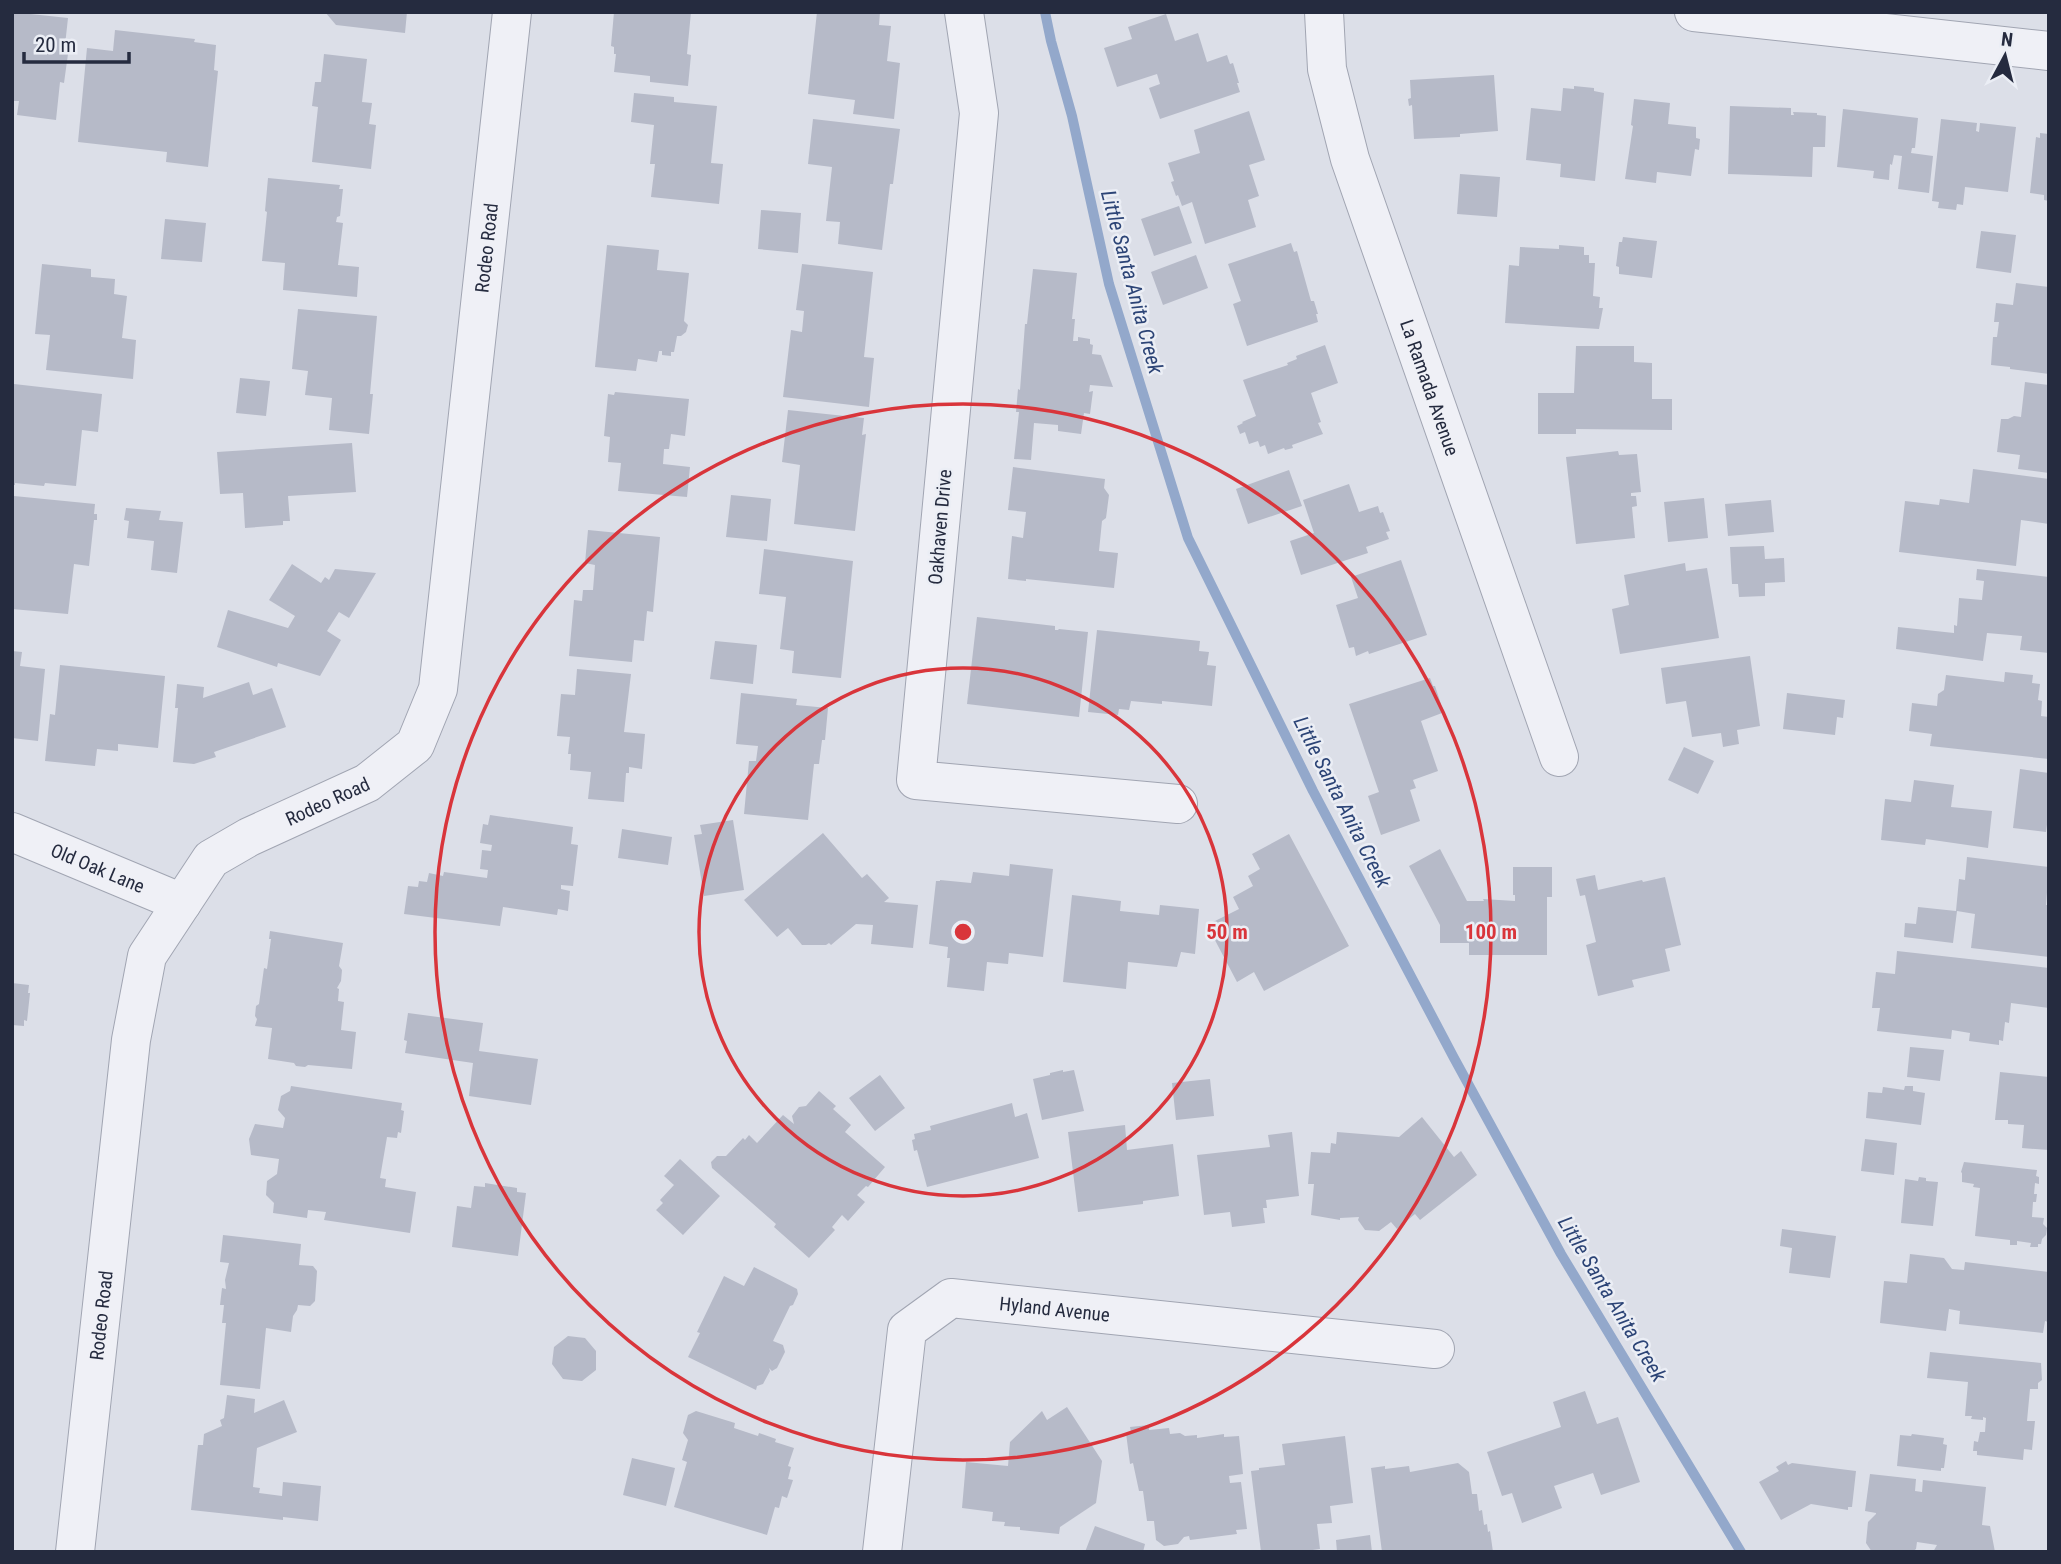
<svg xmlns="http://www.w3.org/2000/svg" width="2061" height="1564" font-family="'Roboto Condensed',sans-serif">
  <rect width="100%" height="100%" fill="#dcdfe8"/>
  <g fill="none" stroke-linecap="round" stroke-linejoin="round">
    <path stroke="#93a8cb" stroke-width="10" d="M1045 12 1051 41 1072 116 1109 284 1188 538 1313 791 1454 1058 1561 1254 1741 1552"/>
  </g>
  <path fill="#b6bac8" d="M12 12 68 18 64 54H68L64 83 60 82 56 120 17 115 19 101H12Z
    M325 12H407L405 33 336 25Z
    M614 12H691L687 54 691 55 688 86 650 82V76L614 72 616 54H614V47L611 46Z
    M817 12H880L879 25 891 26 887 61 900 63 894 119 853 114 855 100 808 94Z
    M1166 14 1175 41 1198 33 1207 62 1227 55 1230 64 1233 63 1239 83H1237L1240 92 1160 119 1149 88 1160 84 1157 74 1117 87 1104 48 1132 39 1128 27Z
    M115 30 195 39 194 42 216 45 214 70 218 71 208 167 166 162 167 152 78 142 87 48 113 51Z
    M324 54 367 59 362 102 372 103 369 124 376 125 371 169 312 162 318 107 312 106 315 82H321Z
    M1494 75 1498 131 1460 134V137L1414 139 1412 105 1409 106 1408 99 1411 98 1410 80Z
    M1574 86 1594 88V91L1604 93 1595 181 1560 177 1561 164 1526 160 1531 108 1561 111 1563 88 1574 89Z
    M634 93 674 97V102L717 106 711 163 723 164 719 204 651 197 655 164H650L654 125 631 122Z
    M1634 99 1670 103 1668 124 1696 127V138L1700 139 1699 150 1695 149 1691 176 1657 172 1656 183 1625 179 1633 126 1631 125Z
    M1730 106 1791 108V115H1794L1793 112 1817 113V115L1826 116 1825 147H1813L1812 177 1728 174Z
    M1843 109 1918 118 1915 148H1912L1911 153 1933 156 1929 193 1898 189 1902 156 1894 155 1892 165 1890 164 1889 180 1873 178 1874 171 1837 167Z
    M1249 111 1265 160 1249 165 1259 196 1248 200 1256 227 1205 244 1192 202 1182 206 1178 195 1176 196 1171 182 1174 181 1168 163 1200 153 1194 130Z
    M813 119 900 129 893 184H890L882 250 838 244 840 222 826 221 832 167 808 164Z
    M1941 119 1977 123 1976 131 1979 132 1980 123 2016 127 2008 192 1965 187 1963 205 1957 204 1956 210 1938 208 1939 202 1932 201Z
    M2040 133 2049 134V201L2044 200V195L2030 193 2036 137 2040 138Z
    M1460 174 1500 177 1497 217 1457 214Z
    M268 178 340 185 339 189H343L340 216 337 217 336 222 343 223 338 265 359 267 357 297 283 290 285 263 262 261 267 212 265 211Z
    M1179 206 1192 243 1154 256 1141 219Z
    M761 210 801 213 798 253 758 249Z
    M165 219 206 223 202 262 161 259Z
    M1981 231 2016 235 2011 273 1976 268Z
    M1623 237 1657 241 1652 278 1619 274V267L1616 266 1619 242H1622Z
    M1291 243 1294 252 1297 251 1311 301H1314L1318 314H1316L1318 322 1247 346 1233 304 1241 301 1228 264Z
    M607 245 659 250 657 270 689 273 684 321 688 325 686 332 681 336H677L674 352H671V356L662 355V351H659L657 362 638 359 636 371 595 367Z
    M1559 245 1584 247V255H1589V263H1595L1593 296 1600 297 1599 308H1603L1599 329 1505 323 1509 265 1519 266 1520 247 1559 249Z
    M1196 255 1208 288 1163 305 1151 272Z
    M42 264 91 269V277L115 279 114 294 127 296 122 338 136 340 133 379 46 370 50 335 35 334Z
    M802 264 873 272 864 357 874 358 869 407 783 397 791 330 802 332 804 311 796 310Z
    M1033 269 1077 273 1072 319H1075L1073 341H1078V337L1090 339V344L1093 345 1092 354 1101 355 1113 387 1090 385 1089 392 1093 391 1090 414 1084 413 1081 434 1058 431V425L1034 423 1031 460 1014 459 1019 412H1016L1018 389 1020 390 1025 324H1027Z
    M2016 283 2049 287V374L2010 369V367L1991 365 1993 337H1997L1999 322H1994L1996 303 2013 305Z
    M298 309 377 316 370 394H373L369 434 329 430 332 398 305 395 308 371 292 369Z
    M1325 345 1338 383 1311 393 1321 422 1318 423 1323 434 1292 445 1293 448 1285 450 1284 448 1268 454 1265 445 1260 447 1258 441 1249 444 1245 432 1240 434 1237 426 1243 423 1242 422 1256 416 1243 380 1288 365 1287 363 1297 359 1296 356Z
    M1576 346H1634V362L1652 363V399H1672V430L1576 429V434H1538V393H1574Z
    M240 378 270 381 266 416 236 413Z
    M2025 382 2049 385V473L2018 469 2020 455 1997 452 2001 419H2008L2014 416 2021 417Z
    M14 384 102 394 98 432 82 430 76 486 45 483 44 486 15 483V485H12V404Z
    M615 392 689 399 685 436 671 434 669 449H664L663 464 690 467 687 497 618 491 621 463 608 462 610 437 604 436 608 394 614 395Z
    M788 410 864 418 862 435 866 434 855 531 794 524 800 465 782 462Z
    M352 443 356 492 288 496 290 521H283V525L245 528 243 493 220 494 217 452Z
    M1618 451 1619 455 1637 454 1641 492 1631 493V496H1636L1637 506 1632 507 1635 538 1576 544 1566 457Z
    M1013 467 1105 479 1104 488 1109 495 1106 518 1102 521 1099 551 1118 553 1114 588 1026 579V581L1008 579 1012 536 1023 538 1026 512 1008 510Z
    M1973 469 2049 479V524L2021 520 2016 566 1899 552 1905 501 1939 505 1940 499 1969 503Z
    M1289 470 1302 506 1248 524 1236 489Z
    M1349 484 1359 512 1378 506 1380 513 1383 512 1390 531 1386 532 1389 539 1366 547 1368 553 1301 575 1290 541 1314 533 1303 500Z
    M731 495 771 499 767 541 726 537Z
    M14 496 95 504 94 514H97V520H94L89 566 74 564 68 614 12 609Z
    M1704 498 1708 538 1668 542 1664 502Z
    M1771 500 1774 532 1728 536 1725 504Z
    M126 508 161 511 159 520 183 522 177 573 151 570 154 541 127 538 129 521 124 520Z
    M588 530 660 537 653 612 647 611 644 641 634 640 632 662 569 656 574 600 582 601 583 590H593L595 565 585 563Z
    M1764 546 1765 559 1784 558 1785 582 1765 583V596L1739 597 1738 584H1732L1730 547Z
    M764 549 853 561 841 678 792 673 794 651 780 649 786 597 759 594Z
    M1401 560 1427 635 1369 654 1368 651 1356 656 1354 647 1349 648 1336 605 1358 598 1351 577Z
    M1685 563 1686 571 1707 568 1719 638 1620 654 1612 609 1629 605 1624 575Z
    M292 564 321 583 325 577 329 580 335 569 376 573 349 618 339 612 327 631 341 640 320 676 278 663 277 667 217 647 228 610 288 628 295 616 269 600Z
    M1977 569 2049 577V653L2020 650 2022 636 1987 633 1983 661 1896 649 1898 627 1954 633V625L1957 626 1959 598 1982 600 1984 581 1976 580Z
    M977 617 1055 626V630H1058L1059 629 1088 632 1079 717 967 704Z
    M1097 630 1200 641 1199 651 1209 652 1207 665 1216 666 1212 706 1162 701V704L1131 701 1129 710 1119 709 1118 715 1088 712Z
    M715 641 757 645 753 684 710 679Z
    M12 651 22 652 20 666 45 669 38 741 12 738Z
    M1750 656 1760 726 1737 730 1739 744 1723 747 1721 733 1692 737 1686 701 1666 704 1661 668Z
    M60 665 165 676 158 748 118 744V751L97 749 95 766 45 761 50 714 55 715Z
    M577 669 631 674 624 732 645 734 642 769 629 767V773H626L624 802 588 799 591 772 570 770 571 754H568L570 737 557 736 561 694 575 695Z
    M2005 672 2033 675 2032 683 2040 684 2038 700 2042 701 2041 716 2049 717V759L1930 746 1932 734 1909 731 1912 703 1937 706 1938 694 1944 690 1946 675 2004 682Z
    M1430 678 1433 686H1435L1441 704 1439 705 1442 713 1421 721 1438 771 1413 780 1416 788 1410 790 1420 821 1381 835 1368 796 1379 792 1349 704Z
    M249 682 253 695 272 688 286 727 214 752 216 757 194 764 173 762 178 708H175L177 684 204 687 203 698Z
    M741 693 797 699 796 705 828 708 825 740H822L819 764H814L808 820 744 814 749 761H756L758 746 736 744Z
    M1787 693 1845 700 1843 718 1837 717 1835 735 1783 729Z
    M1684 747 1714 761 1698 794 1668 780Z
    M2020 769 2049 773V810L2046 832 2013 828Z
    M1914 780 1954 785 1951 807 1992 811 1988 848 1926 839 1925 845 1881 840 1885 799 1911 802Z
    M490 815 573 827 571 844 578 845 573 886 561 885V889L570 891 568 911 558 909 557 915 503 907 500 926 404 914 408 886 418 887 419 881 427 882 429 873 443 876 444 872 487 878 488 870 480 869 482 850 491 851 492 845 480 843 483 824 488 825Z
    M733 820 744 890 704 896 694 835 702 834 700 825Z
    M622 829 672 837 668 865 618 858Z
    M823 833 862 878 867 874 889 898 884 902 918 905 913 948 871 944 873 925 856 924 831 945 829 943 826 945H802L788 928 777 937 744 900Z
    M1289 834 1349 946 1264 991 1254 972 1237 982 1207 925 1239 909 1233 897 1253 886 1248 876 1260 869 1252 854Z
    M1440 849 1467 901H1484L1483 899 1515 901V895H1513V867H1552V897H1547V955H1469V943H1440V925L1409 866Z
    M1967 857 2049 867 2046 905H2049V957L1971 948 1975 914 1957 911 1953 943 1904 937 1905 923 1916 924 1918 907 1956 911 1959 879 1965 880Z
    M1010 864 1053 869 1043 957 1009 953 1008 964 987 962 984 991 947 987 950 958H947L948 947 929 944 936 881H940V880L971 883 973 872 1009 876Z
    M1595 875 1598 890 1642 880 1643 882 1665 877 1681 945 1665 949 1670 971 1632 980 1634 987 1598 996 1586 945 1596 942 1585 895 1580 896 1576 879Z
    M1072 895 1121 901 1120 911 1159 915 1160 905 1199 909 1195 954 1181 952 1177 967 1128 962 1126 989 1063 982Z
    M270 931 343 943 339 966 342 970 341 981 337 988 339 989 338 1001 344 1002 341 1030 356 1032 352 1069 308 1065 305 1067 296 1066 294 1063 268 1059 272 1028 255 1026 257 1019 255 1016 256 1006 259 1004 264 968 267 969 271 939H269Z
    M1897 951 2049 968V1008L2011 1003 2009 1023 2005 1022 2003 1041 1999 1040V1045L1969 1041 1970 1033 1952 1030 1951 1039 1877 1031 1880 1008H1872L1876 972 1895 974Z
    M12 983 29 985 28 993H30L27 1021 24 1020V1026L12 1025Z
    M408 1013 483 1023 479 1051 538 1059 531 1105 469 1096 473 1063 405 1053 407 1041 404 1040Z
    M1910 1047 1944 1050 1940 1081 1907 1077Z
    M1063 1070V1072L1074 1070 1084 1111 1042 1120 1033 1079 1050 1075V1073Z
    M2000 1072 2049 1077V1150L2022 1148 2024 1125 2008 1124V1120H1995Z
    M880 1075 905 1108 875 1131 849 1098Z
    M1210 1079 1214 1116 1176 1120 1172 1083Z
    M291 1086 402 1103 401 1110 404 1111 401 1133 398 1132 397 1138 387 1137 380 1178 386 1179 385 1187 416 1192 410 1233 324 1220 326 1212 308 1210 307 1218 273 1213 274 1203 266 1195 267 1181 277 1174 279 1159 251 1155 249 1139 255 1124 283 1128 285 1118 278 1110 281 1096 290 1091Z
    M1905 1086H1913V1091L1925 1093 1921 1125 1866 1118 1868 1092 1882 1093 1883 1087 1904 1090Z
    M819 1091 836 1106 833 1109 851 1125 845 1132 885 1167 868 1187 866 1186 857 1195 865 1202 848 1221 842 1215 832 1227 835 1230 809 1258 774 1227 776 1224 712 1168 711 1162 717 1156H726L743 1138 745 1140 749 1135 757 1143 783 1115 794 1124 792 1116 799 1107 806 1106Z
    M1012 1103 1015 1117 1027 1113 1039 1158 927 1187 917 1150 914 1151 912 1140 915 1139 914 1134 931 1130 930 1126Z
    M1422 1117 1454 1157 1461 1151 1477 1175 1420 1220 1415 1214 1397 1229 1391 1222 1379 1231 1365 1230 1358 1220 1359 1217 1340 1218V1220L1311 1215 1314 1184H1308L1311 1152 1330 1153 1331 1143 1336 1144 1337 1132 1399 1137Z
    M1125 1125 1127 1150 1173 1144 1179 1196 1143 1201V1204L1078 1212 1068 1132Z
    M1292 1132 1299 1196 1266 1200 1267 1208H1263L1265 1223 1232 1227 1230 1212 1204 1215 1197 1155 1270 1147 1268 1135Z
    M1865 1139 1897 1143 1894 1175 1861 1171Z
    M680 1159 720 1196 683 1235 656 1210 663 1203 660 1200 674 1185 664 1176Z
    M1964 1162 2037 1170 2036 1176 2039 1177V1184L2035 1183 2034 1194H2037L2036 1202H2033L2032 1217 2044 1218 2043 1224 2047 1228 2046 1235 2042 1239 2041 1244H2038V1247H2030L2031 1243 2017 1241V1245H2010V1240L1975 1236 1980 1188 1973 1187 1974 1184 1962 1182V1173L1961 1172Z
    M1919 1177 1926 1178V1181L1938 1182 1933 1226 1901 1223 1905 1179 1918 1181Z
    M485 1183 517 1188V1192L526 1193 518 1256 452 1247 457 1206 471 1208 474 1186 485 1187Z
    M1782 1229 1836 1236 1830 1278 1789 1273 1792 1248 1780 1246Z
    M223 1235 301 1244 299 1265 313 1266 317 1271 315 1301 310 1306 298 1305 297 1310 293 1316 291 1332 266 1328 260 1389 220 1385 226 1323H222L224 1305H220L222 1288 226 1289 225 1280 229 1263 220 1262Z
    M1910 1254 1944 1258 1952 1269 1964 1270 1965 1262 2049 1272V1317L2048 1322 2045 1321 2043 1333 1959 1324 1960 1311 1949 1309 1946 1331 1880 1323 1884 1281 1907 1283Z
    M754 1267 797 1289 798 1294 793 1305 790 1306 773 1341 783 1345 785 1352 777 1368 772 1371 769 1368 770 1371 763 1384 757 1386 756 1390 688 1357 700 1333 697 1332 724 1276 744 1286Z
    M568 1336 585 1338 596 1351V1370L582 1381 563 1379 552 1364 554 1347Z
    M1930 1352 2041 1363 2042 1380 2038 1383V1389H2030L2027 1421H2035L2032 1450 2024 1449 2023 1460 1977 1455V1451H1973L1974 1441 1978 1442 1980 1432H1985L1986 1418 1983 1417V1420L1971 1419 1972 1416H1965L1968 1382 1927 1378Z
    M1585 1391 1597 1424 1618 1417 1640 1482 1601 1495 1593 1473 1554 1486 1562 1508 1522 1523 1512 1493 1502 1496 1487 1452 1561 1427 1553 1402Z
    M227 1395 255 1399 254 1413 284 1400 297 1432 257 1448 253 1487 260 1488 259 1493 282 1496 283 1482 321 1486 318 1521 283 1517V1520L191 1510 198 1445H203L204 1434 222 1426 220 1420 224 1418Z
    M1067 1407 1102 1461 1096 1503 1060 1527 1059 1534 1020 1530V1527L1004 1526 1005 1522 992 1521 993 1512 962 1508 966 1462 1008 1466 1010 1442 1042 1411 1047 1420Z
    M696 1411 735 1423 734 1428 758 1436 759 1433 776 1439 775 1442 794 1448 788 1466 791 1467 788 1479 793 1480 787 1498 782 1496 779 1508 775 1507 767 1535 674 1507 687 1462 682 1460 688 1440 683 1433 688 1415Z
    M1149 1425V1430L1169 1428 1170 1434 1180 1433 1185 1436 1197 1435V1438L1224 1434V1437L1239 1436 1243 1474 1229 1476 1230 1483 1241 1482 1247 1529 1236 1530 1237 1534 1190 1540 1189 1536 1184 1537 1178 1544 1164 1546 1156 1540 1154 1521H1147L1143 1491H1139L1133 1463 1130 1464 1126 1433 1131 1432 1130 1427Z
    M1912 1434 1944 1438 1943 1444 1947 1445 1944 1468H1941V1471L1897 1466 1900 1435 1911 1436Z
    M1345 1436 1353 1503 1330 1506 1332 1523 1317 1524 1320 1549 1298 1552H1261L1251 1471 1259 1470V1468L1285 1465 1282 1444Z
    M632 1458 675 1468 666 1506 623 1495Z
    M1786 1461 1788 1465 1792 1463 1856 1471 1852 1507H1848V1510L1811 1504 1781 1520 1759 1482 1779 1471 1776 1467Z
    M1458 1463 1469 1472 1472 1494H1477L1479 1511 1482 1510 1484 1525 1487 1524 1488 1532 1490 1531 1493 1552H1382L1371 1468 1385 1466V1469L1409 1466 1410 1472Z
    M1870 1474 1916 1479 1915 1491 1922 1492 1923 1480 1986 1487 1982 1525 1990 1526 1995 1552H1933L1937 1545 1917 1542 1916 1549 1912 1552H1872L1866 1543 1868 1522 1876 1514V1513L1865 1511Z
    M1095 1526 1145 1544 1143 1552H1085Z
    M1370 1535 1372 1552H1337L1336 1540Z"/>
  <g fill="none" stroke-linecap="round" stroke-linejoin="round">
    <g stroke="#a1a5b2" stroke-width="40">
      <g id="minor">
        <path d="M964 12 979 113 916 780 1178 804"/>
        <path id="s1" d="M1324 12 1327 69 1350 159 1559 757"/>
        <path d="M1694 12 2049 51"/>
        <path id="s2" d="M12 832 182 903"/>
        <path id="s3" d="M75 1552 131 1040 147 956 211 859 249 837 367 783 415 745 438 689 512 12"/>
        <path id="s4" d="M882 1552 907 1330 951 1298 1435 1349"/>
      </g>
    </g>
    <use href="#minor" stroke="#eff0f6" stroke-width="38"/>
  </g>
  <g fill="none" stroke="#d9353b" stroke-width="3.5">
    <circle cx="963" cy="932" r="264"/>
    <circle cx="963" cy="932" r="528"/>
  </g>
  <g text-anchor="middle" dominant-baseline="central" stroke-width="5" stroke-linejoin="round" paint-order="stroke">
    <g font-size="19" fill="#252b3f" stroke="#ebeef5">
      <text stroke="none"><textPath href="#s3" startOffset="1456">Rodeo Road</textPath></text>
      <text stroke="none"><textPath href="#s1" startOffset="392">La Ramada Avenue</textPath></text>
      <text transform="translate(940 527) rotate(-85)">Oakhaven Drive</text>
      <text stroke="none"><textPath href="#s3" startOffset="847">Rodeo Road</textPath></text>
      <text stroke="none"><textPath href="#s2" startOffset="93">Old Oak Lane</textPath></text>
      <text stroke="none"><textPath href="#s4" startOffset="382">Hyland Avenue</textPath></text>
      <text stroke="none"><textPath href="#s3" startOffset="238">Rodeo Road</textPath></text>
    </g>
    <g font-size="21" font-style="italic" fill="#2c4476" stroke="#ebeef5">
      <text transform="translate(1132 282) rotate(75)">Little Santa Anita Creek</text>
      <text transform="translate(1342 802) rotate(63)">Little Santa Anita Creek</text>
      <text transform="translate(1612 1299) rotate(59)">Little Santa Anita Creek</text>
    </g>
  </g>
  <circle cx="963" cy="932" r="10" fill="#d9353b" stroke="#ebeef5" stroke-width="3.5"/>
  <g font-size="21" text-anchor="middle" font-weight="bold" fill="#d9353b" stroke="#ebeef5" stroke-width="5" stroke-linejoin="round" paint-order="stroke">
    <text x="1227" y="939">50 m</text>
    <text x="1491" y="939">100 m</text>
  </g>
  <rect width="2061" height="1564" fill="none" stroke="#252b3f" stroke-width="28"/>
  <g transform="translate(2005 56) rotate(7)" stroke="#ebeef5" stroke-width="5" paint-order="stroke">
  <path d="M0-5L12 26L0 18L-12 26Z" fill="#252b3f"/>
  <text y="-10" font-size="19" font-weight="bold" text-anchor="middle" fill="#252b3f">N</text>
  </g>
  <path d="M24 52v10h105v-10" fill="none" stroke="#252b3f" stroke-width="3.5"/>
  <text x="35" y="52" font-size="21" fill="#252b3f" stroke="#ebeef5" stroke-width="5" paint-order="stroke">20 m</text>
</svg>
